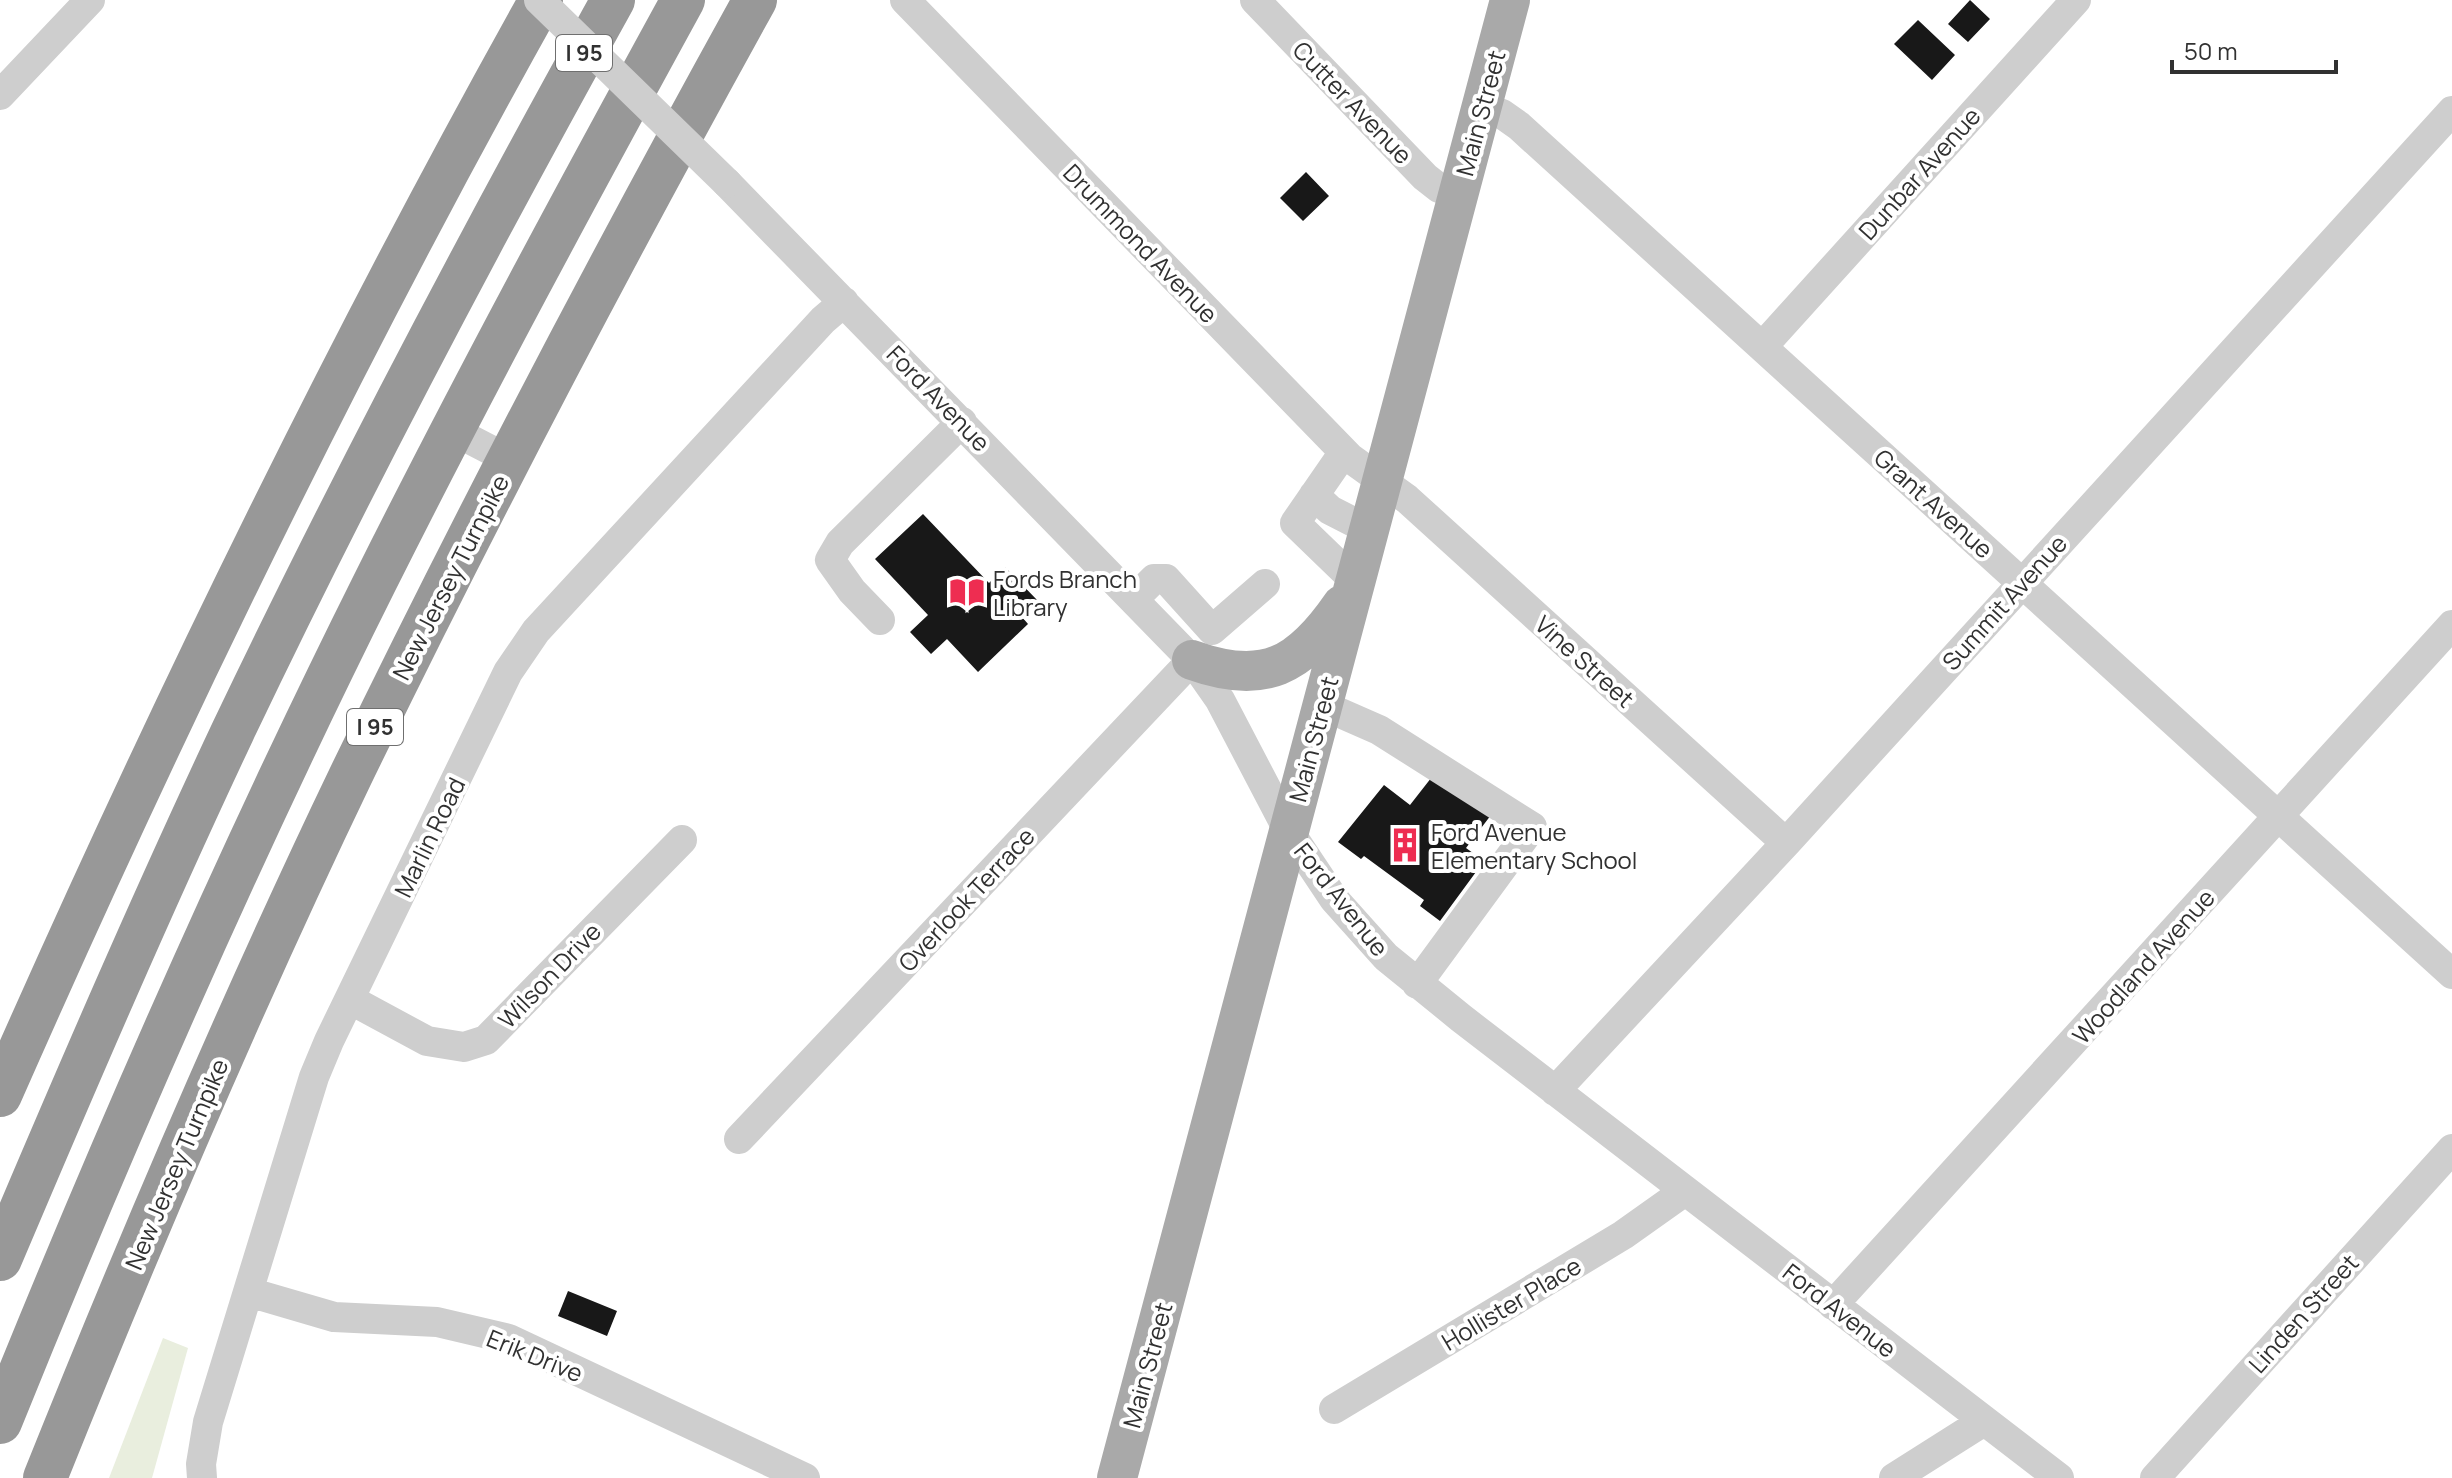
<svg xmlns="http://www.w3.org/2000/svg" width="2452" height="1478" font-family="Manrope,sans-serif">
  <rect width="100%" height="100%" fill="#fff"/>
  <path fill="#e9eede" d="M163 1338 188 1348 152 1478H109Z"/>
  <path fill="#181818" d="M1970 0 1990 19 1968 42 1948 24Z
    M1918 20 1955 55 1932 80 1894 44Z
    M1306 172 1329 196 1303 221 1280 198Z
    M923 514 989 583 1005 567 1038 601 1022 617 1028 624 978 672 947 639 931 654 910 632 928 615 875 559Z
    M1435 773 1491 815 1466 848 1484 861 1440 921 1420 906 1424 900 1364 856 1361 859 1338 842 1384 785 1410 805Z
    M568 1291 617 1311 607 1336 558 1316Z"/>
  <g fill="none" stroke-linecap="round" stroke-linejoin="round">
    <path stroke="#cecece" stroke-width="30" d="M905 0 1350 458 1407 499 1786 843
      M1255 0 1425 177 1439 188 1458 194
      M0 95 90 0
      M1481 106 1502 114 1519 126 2452 974
      M727 183 1192 660 1220 700 1288 830 1334 899 1386 957 1461 1018 2059 1478
      M1762 347 2076 0
      M454 431 508 459
      M1344 452 1295 523 1355 581
      M1314 495 1330 510 1369 530
      M1134 599 1154 579H1166L1212 630 1265 584
      M880 620 852 591 830 560 840 543 962 422
      M1322 705 1379 730 1532 827 1417 984
      M351 1000 427 1041 464 1047 486 1040 682 840
      M1555 1091 1786 843 2452 111
      M739 1139 1192 660
      M248 1292 334 1317 437 1322 509 1339 805 1478
      M1833 1305 2452 625
      M1334 1409 1623 1235 1685 1191
      M202 1478 201 1464 208 1422 314 1077 329 1041 508 672 536 631 823 320 844 302
      M1894 1478 1984 1421
      M2155 1478 2452 1149"/>
    <path stroke="#a9a9a9" stroke-width="40" d="M1192 660C1264 686 1300 666 1342 605
      M1117 1478 1510 0"/>
    <path stroke="#989898" stroke-width="44" d="M0 1095C164 722 342 356 541 0
      M0 1259C75 1082 151 905 233 731 351 483 480 240 613 0
      M0 1422C115 1137 238 856 375 582 473 386 578 192 683 0
      M45 1478C140 1241 240 1006 351 775 478 513 614 255 755 0"/>
    <path stroke="#cecece" stroke-width="30" d="M539 0 727 183"/>
  </g>
  <defs>
    <g id="library-bare" transform="scale(2.76)"><path d="M-6-4Q-3-5.5-.7-3.5V5Q-3 3-6 4ZM6-4Q3-5.5 .7-3.5V5Q3 3 6 4Z" fill="#ee2d51" stroke="#fff" stroke-width="2.5" paint-order="stroke"/></g>
    <g id="building-bare" transform="scale(2.76)"><path d="M-4-6H4V6H1V3H-1V6H-4ZM-2.5-4.3h1.7v1.8h-1.7ZM.8-4.3h1.7v1.8H.8ZM-2.5-1h1.7V.8h-1.7ZM.8-1h1.7V.8H.8Z" fill="#ee2d51" stroke="#fff" stroke-width="2.5" paint-order="stroke"/></g>
  </defs>
  <g fill-rule="evenodd">
    <use href="#library-bare" x="967" y="592"/>
    <use href="#building-bare" x="1405" y="845"/>
  </g>
  <g text-anchor="middle" dominant-baseline="central" stroke-width="8" stroke-linejoin="round" paint-order="stroke">
    <g fill="#fff" stroke="#6f6f6f" stroke-width="2">
      <rect x="556" y="35" width="56" height="36" rx="6"/>
      <rect x="347" y="709" width="56" height="36" rx="6"/>
    </g>
    <g font-size="22" font-weight="bold" fill="#313131">
      <text x="584" y="53">I 95</text>
      <text x="375" y="727">I 95</text>
    </g>
    <g font-size="24" fill="#313131" stroke="#fff">
      <text transform="translate(1353 102) rotate(46)">Cutter Avenue</text>
      <text transform="translate(1480 113) rotate(-75)">Main Street</text>
      <text transform="translate(1919 173) rotate(-48)">Dunbar Avenue</text>
      <text transform="translate(1141 243) rotate(46)">Drummond Avenue</text>
      <text transform="translate(939 398) rotate(46)">Ford Avenue</text>
      <text transform="translate(1934 503) rotate(42)">Grant Avenue</text>
      <text transform="translate(450 577) rotate(-63)">New Jersey Turnpike</text>
      <text transform="translate(2004 602) rotate(-48)">Summit Avenue</text>
      <text transform="translate(1585 661) rotate(42)">Vine Street</text>
      <text transform="translate(1313 739) rotate(-75)">Main Street</text>
      <text transform="translate(429 837) rotate(-64)">Marlin Road</text>
      <text transform="translate(966 899) rotate(-47)">Overlook Terrace</text>
      <text transform="translate(1342 899) rotate(52)">Ford Avenue</text>
      <text transform="translate(2143 966) rotate(-48)">Woodland Avenue</text>
      <text transform="translate(549 975) rotate(-46)">Wilson Drive</text>
      <text transform="translate(176 1164) rotate(-67)">New Jersey Turnpike</text>
      <text transform="translate(1511 1303) rotate(-31)">Hollister Place</text>
      <text transform="translate(1840 1310) rotate(38)">Ford Avenue</text>
      <text transform="translate(2303 1313) rotate(-48)">Linden Street</text>
      <text transform="translate(535 1355) rotate(22)">Erik Drive</text>
      <text transform="translate(1147 1365) rotate(-75)">Main Street</text>
    </g>
    <g font-size="24" fill="#313131" stroke="#fff" text-anchor="start">
      <text x="993" y="578">Fords Branch<tspan x="993" dy="28">Library</tspan></text>
      <text x="1431" y="831">Ford Avenue<tspan x="1431" dy="28">Elementary School</tspan></text>
    </g>
  </g>
  <path d="M2172 60v12h164v-12" fill="none" stroke="#313131" stroke-width="4"/>
  <text x="2184" y="60" font-size="24" fill="#313131" stroke="#ffffff" stroke-width="6" paint-order="stroke">50 m</text>
</svg>
